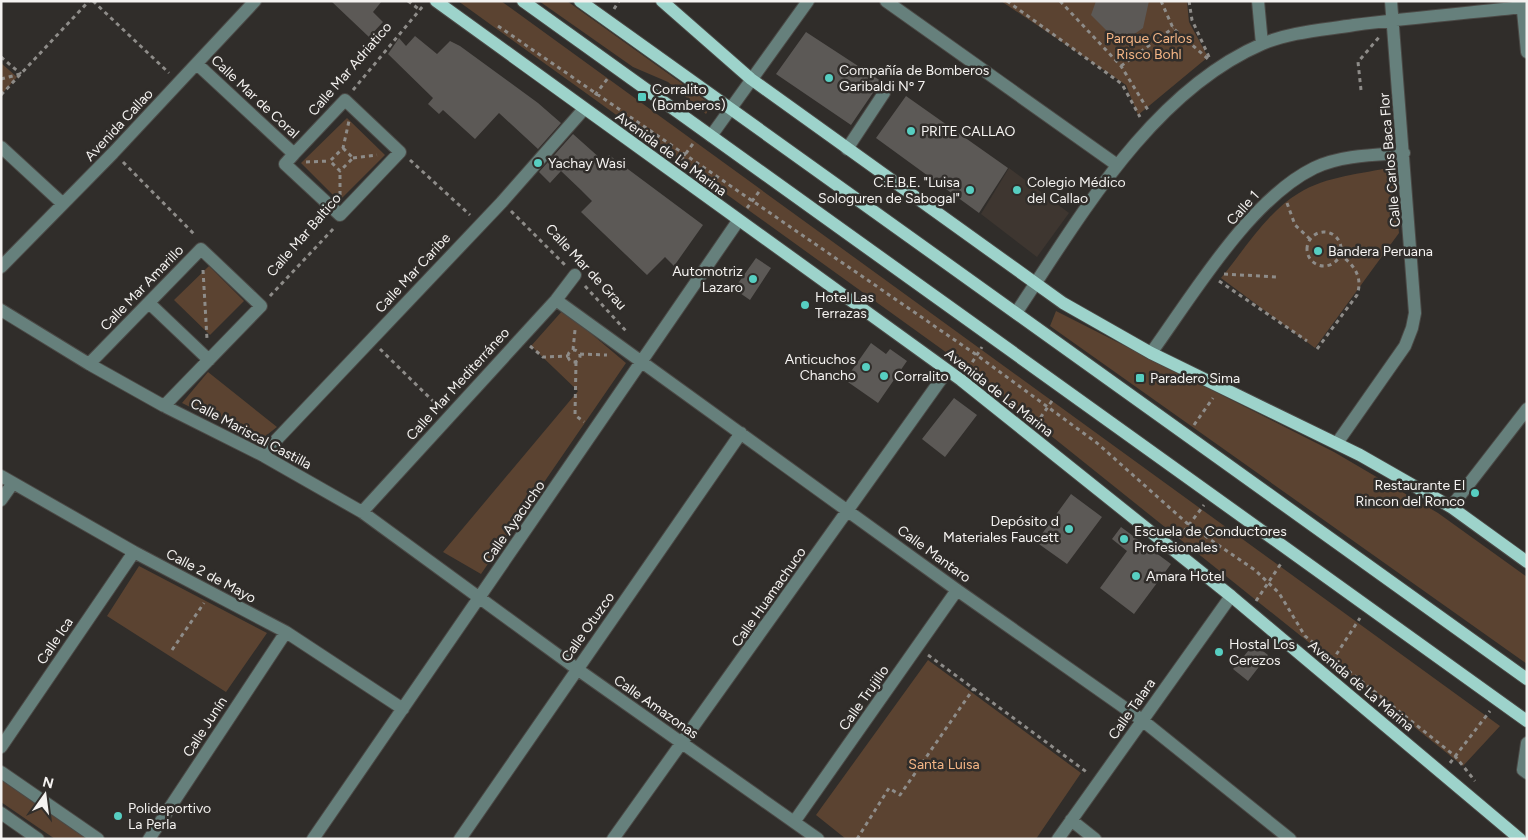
<svg xmlns="http://www.w3.org/2000/svg" width="1528" height="840" font-family="Figtree,sans-serif">
  <rect width="100%" height="100%" fill="#302d2a"/>
  <path fill="#3e3630" d="M1009 168 1069 213 1037 257 981 214Z"/>
  <path fill="#5b4331" d="M458 1H501L1500 726 1463 766 954 358Z
    M539 1H567L712 105 706 114 668 82 633 67Z
    M1001 1H1187L1189 22 1208 57 1138 115 1126 85Z
    M1 63 17 77 1 95Z
    M347 118 385 155 339 201 301 163Z
    M1392 167 1399 233 1315 348 1221 278C1245 249 1267 212 1299 193 1326 176 1362 174 1392 167Z
    M209 266 244 301 210 335 174 300Z
    M563 310 626 363 481 574 443 552 578 391 531 346Z
    M1056 311 1334 452 1438 513 1527 577V664L1050 326Z
    M208 372 277 427 259 441 182 403Z
    M139 566 267 633 226 692 107 616Z
    M928 660 1081 773 1036 839H846L816 815Z
    M1 776 92 839H55L1 802Z"/>
  <path fill="#5c5956" d="M331 1H382L373 12 383 22 369 37Z
    M1096 1H1149L1143 28 1133 35 1110 34 1091 15Z
    M806 32 881 81 851 125 776 74Z
    M415 36 437 54 450 41 460 46 538 103 561 123 538 149 499 113 475 139 443 110 439 114 428 104 433 98 388 54 399 38 406 46Z
    M906 96 1008 168 979 213 876 138Z
    M573 134 601 159 604 161 609 155 703 225 674 266 665 257 647 275 581 212 592 201 581 190 561 171 550 183 539 172Z
    M756 258 771 268 750 300 734 289Z
    M871 343 886 354 890 349 907 361 878 403 845 380Z
    M954 398 977 415 945 457 922 439Z
    M1071 494 1102 517 1067 564 1036 542Z
    M1121 527 1171 564 1134 614 1100 588 1127 551 1112 539Z
    M1254 644 1268 655 1248 681 1233 669Z"/>
  <g fill="none" stroke-linecap="round" stroke-linejoin="round">
    <g stroke="#4b4946" stroke-width="14">
      <path id="minor" d="M886 1 1117 165
        M1258 1 1262 44
        M1522 1 1527 52
        M197 64 294 154 285 164 340 215 400 152 345 100 294 154
        M711 136 808 1
        M1 147 63 204
        M847 149 884 93
        M1 267 113 153 255 1
        M556 300 957 590 1142 720 1290 839
        M149 303 209 360
        M1 310 89 364 164 406 262 455 362 512 577 669 818 839
        M1016 313C1080 217 1151 92 1262 44 1290 32 1323 30 1354 25 1410 18 1466 13 1523 7
        M1151 353C1193 295 1249 200 1314 168 1341 155 1375 155 1404 153
        M89 364 201 249 261 306 164 406
        M1337 443 1405 346 1412 328 1415 313 1391 1
        M262 455 502 202 584 109
        M1 476 134 552 286 632 403 709
        M1 500 13 483
        M1451 507 1527 409
        M362 512 556 300 575 275
        M1527 743 1523 770 1527 773
        M1 747 134 552
        M1 772 98 839
        M1 813 38 839
        M1071 820 1095 839
        M794 822 957 590
        M149 839 286 632
        M313 839 738 221
        M460 839 741 433
        M613 839 947 371
        M1058 839 1231 596"/>
    </g>
    <g stroke="#4b4946" stroke-width="14">
      <path id="major" d="M436 1 961 380 1231 596 1520 839
        M523 1 1527 721
        M580 1 1527 679
        M662 1 751 79 1063 303 1151 353 1360 455 1451 507 1527 562"/>
    </g>
    <path stroke="#8e8c89" stroke-width="3" stroke-dasharray="4 4" stroke-linecap="butt" d="M93 1 169 73
      M408 1 420 10
      M1007 1 1122 84 1140 117
      M1060 1 1121 66 1148 110
      M1161 1 1173 28 1208 59
      M1189 1 1192 20 1210 59
      M614 9 619 1
      M498 26 978 356 1097 443 1189 525 1255 570 1279 593 1305 636 1455 756 1475 781
      M1 57 21 74
      M1121 66 1173 28
      M1 79 20 74
      M353 90 423 6
      M1361 90 1358 62 1380 36
      M1 95 89 1
      M595 95 608 78
      M343 148 353 158 340 171 330 161 343 148 349 121
      M353 158 377 155
      M410 160 470 215
      M681 160 695 141
      M123 162 196 236
      M306 162 330 161
      M340 195V171
      M1287 203 1295 225 1310 239
      M747 208 761 189
      M511 211 565 265
      M1307 249a17 17 0 1 1 34 0a17 17 0 1 1-34 0Z
      M203 270 207 339
      M1224 274 1277 277
      M1219 281 1307 341
      M585 286 626 331
      M270 296 334 228
      M530 346 543 357 568 356
      M380 349 440 408
      M1317 349 1357 295C1363 278 1355 265 1340 255
      M568 356a6 6 0 1 1 12 0a6 6 0 1 1-12 0Z
      M573 350 575 330
      M580 354 607 355
      M576 362 575 415 584 422
      M968 369 982 347
      M1036 424 1054 398
      M1194 425 1213 398
      M1179 538 1204 505
      M1256 601 1282 562
      M172 650 204 603
      M928 655 1088 773
      M1332 661 1360 618
      M1450 763 1490 711
      M857 839 889 788 900 795 974 688"/>
    <use href="#minor" stroke="#66807c" stroke-width="12"/>
    <use href="#major" stroke="#9dd3cb" stroke-width="12"/>
  </g>
  <g fill="#57cec1" stroke="#302d2a" stroke-width="2">
    <circle cx="829" cy="78" r="5"/>
    <rect x="637" y="92" width="10" height="10" rx="2.5"/>
    <circle cx="911" cy="131" r="5"/>
    <circle cx="538" cy="163" r="5"/>
    <circle cx="970" cy="190" r="5"/>
    <circle cx="1017" cy="190" r="5"/>
    <circle cx="1318" cy="251" r="5"/>
    <circle cx="753" cy="279" r="5"/>
    <circle cx="805" cy="305" r="5"/>
    <circle cx="866" cy="367" r="5"/>
    <circle cx="884" cy="376" r="5"/>
    <rect x="1135" y="373" width="10" height="10" rx="2.5"/>
    <circle cx="1475" cy="493" r="5"/>
    <circle cx="1069" cy="529" r="5"/>
    <circle cx="1124" cy="539" r="5"/>
    <circle cx="1136" cy="576" r="5"/>
    <circle cx="1219" cy="652" r="5"/>
    <circle cx="118" cy="816" r="5"/>
  </g>
  <g text-anchor="middle" dominant-baseline="central" stroke-width="5" stroke-linejoin="round" paint-order="stroke">
    <g font-size="14" fill="#f4b585" stroke="#302d2a">
      <text x="1149" y="38">Parque Carlos<tspan x="1149" dy="16">Risco Bohl</tspan></text>
      <text x="944" y="764">Santa Luisa</text>
    </g>
    <g font-size="14" fill="#f4f2f0" stroke="#302d2a">
      <text transform="translate(350 69) rotate(-49)">Calle Mar Adriatico</text>
      <text transform="translate(255 97) rotate(43)">Calle Mar de Coral</text>
      <text transform="translate(119 125) rotate(-47)">Avenida Callao</text>
      <text transform="translate(671 154) rotate(36)">Avenida de La Marina</text>
      <text transform="translate(1390 160) rotate(-95)">Calle Carlos Baca Flor</text>
      <text transform="translate(1243 208) rotate(-48)">Calle 1</text>
      <text transform="translate(304 235) rotate(-49)">Calle Mar Baltico</text>
      <text transform="translate(586 267) rotate(47)">Calle Mar de Grau</text>
      <text transform="translate(413 273) rotate(-47)">Calle Mar Caribe</text>
      <text transform="translate(142 288) rotate(-46)">Calle Mar Amarillo</text>
      <text transform="translate(458 384) rotate(-48)">Calle Mar Mediterráneo</text>
      <text transform="translate(999 393) rotate(38)">Avenida de La Marina</text>
      <text transform="translate(251 434) rotate(28)">Calle Mariscal Castilla</text>
      <text transform="translate(514 522) rotate(-55)">Calle Ayacucho</text>
      <text transform="translate(934 554) rotate(36)">Calle Mantaro</text>
      <text transform="translate(211 576) rotate(28)">Calle 2 de Mayo</text>
      <text transform="translate(769 597) rotate(-55)">Calle Huamachuco</text>
      <text transform="translate(588 627) rotate(-55)">Calle Otuzco</text>
      <text transform="translate(55 641) rotate(-56)">Calle Ica</text>
      <text transform="translate(1361 686) rotate(40)">Avenida de La Marina</text>
      <text transform="translate(864 698) rotate(-55)">Calle Trujillo</text>
      <text transform="translate(656 707) rotate(35)">Calle Amazonas</text>
      <text transform="translate(1132 709) rotate(-55)">Calle Talara</text>
      <text transform="translate(205 727) rotate(-57)">Calle Junín</text>
    </g>
    <g font-size="14" fill="#f4f2f0" stroke="#302d2a" text-anchor="start">
      <text x="839" y="70">Compañía de Bomberos<tspan x="839" dy="16">Garibaldi Nº 7</tspan></text>
      <text x="652" y="89">Corralito<tspan x="652" dy="16">(Bomberos)</tspan></text>
      <text x="921" y="131">PRITE CALLAO</text>
      <text x="548" y="163">Yachay Wasi</text>
      <text x="960" y="182" text-anchor="end">C.E.B.E. "Luisa<tspan x="960" dy="16">Sologuren de Sabogal"</tspan></text>
      <text x="1027" y="182">Colegio Médico<tspan x="1027" dy="16">del Callao</tspan></text>
      <text x="1328" y="251">Bandera Peruana</text>
      <text x="743" y="271" text-anchor="end">Automotriz<tspan x="743" dy="16">Lazaro</tspan></text>
      <text x="815" y="297">Hotel Las<tspan x="815" dy="16">Terrazas</tspan></text>
      <text x="856" y="359" text-anchor="end">Anticuchos<tspan x="856" dy="16">Chancho</tspan></text>
      <text x="894" y="376">Corralito</text>
      <text x="1150" y="378">Paradero Sima</text>
      <text x="1465" y="485" text-anchor="end">Restaurante El<tspan x="1465" dy="16">Rincon del Ronco</tspan></text>
      <text x="1059" y="521" text-anchor="end">Depósito d<tspan x="1059" dy="16">Materiales Faucett</tspan></text>
      <text x="1134" y="531">Escuela de Conductores<tspan x="1134" dy="16">Profesionales</tspan></text>
      <text x="1146" y="576">Amara Hotel</text>
      <text x="1229" y="644">Hostal Los<tspan x="1229" dy="16">Cerezos</tspan></text>
      <text x="128" y="808">Polideportivo<tspan x="128" dy="16">La Perla</tspan></text>
    </g>
  </g>
  <rect width="1528" height="840" fill="none" stroke="#f4f2f0" stroke-width="5"/>
  <g transform="translate(45 795) rotate(14)" stroke="#302d2a" stroke-width="4" paint-order="stroke">
  <path d="M0-4L9 19L0 12L-9 19Z" fill="#f4f2f0"/>
  <text y="-8" font-size="14" font-weight="bold" text-anchor="middle" fill="#f4f2f0">N</text>
  </g>
</svg>
